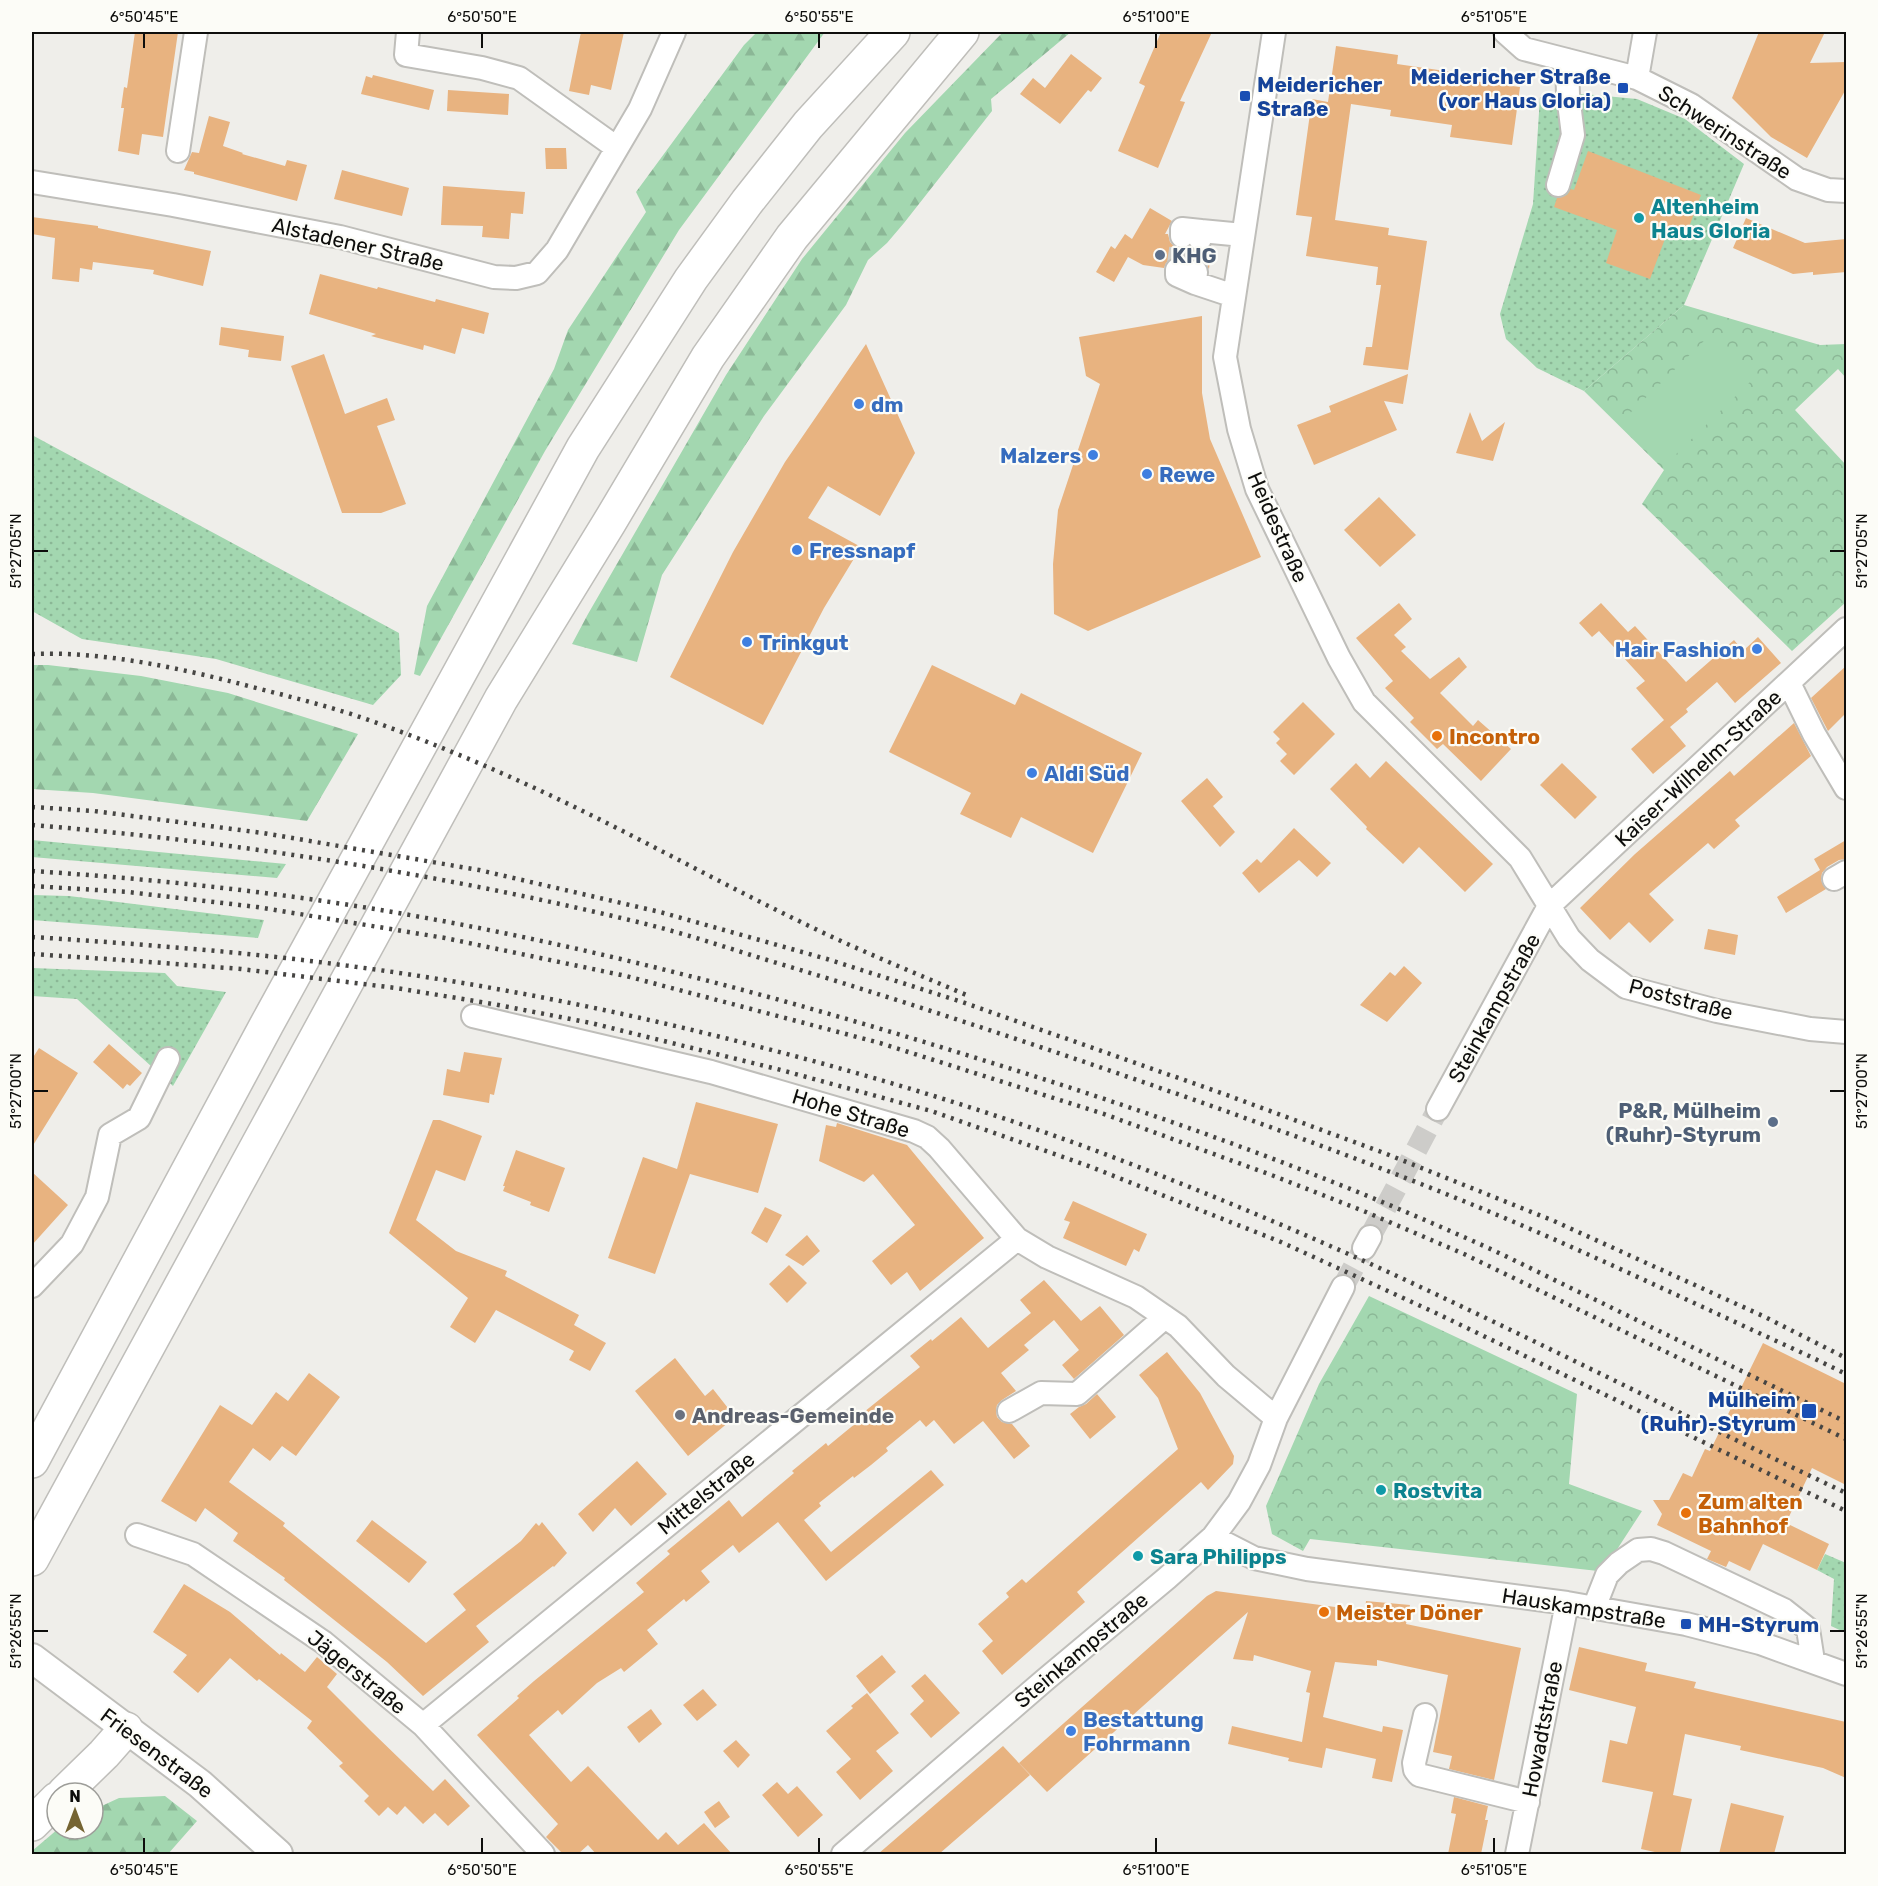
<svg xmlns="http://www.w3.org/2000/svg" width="1878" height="1886" font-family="Rubik,sans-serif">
  <defs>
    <pattern id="grass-dots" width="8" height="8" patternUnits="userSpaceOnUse" patternTransform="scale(1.5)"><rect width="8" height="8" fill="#a3d7b0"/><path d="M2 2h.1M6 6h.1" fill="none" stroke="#8bb796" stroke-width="1.8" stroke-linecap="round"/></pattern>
    <pattern id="forest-firs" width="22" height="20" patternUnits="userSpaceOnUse" patternTransform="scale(1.5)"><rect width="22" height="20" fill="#a3d7b0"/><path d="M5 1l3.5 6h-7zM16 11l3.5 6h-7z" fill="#8bb796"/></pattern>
    <pattern id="park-crowns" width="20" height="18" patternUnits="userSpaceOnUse" patternTransform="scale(1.5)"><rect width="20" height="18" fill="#a3d7b0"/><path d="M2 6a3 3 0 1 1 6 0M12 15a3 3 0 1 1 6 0" fill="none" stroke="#8bb796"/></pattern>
  </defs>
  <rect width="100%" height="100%" fill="#efeeea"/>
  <path fill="url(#grass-dots)" d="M1584 94 1637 99 1685 119 1744 164 1684 305 1584 391 1537 368 1506 339 1500 314 1533 204 1540 97Z
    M32 435 399 633 401 675 373 705 216 659 82 639 32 611Z
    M32 840 286 864 277 878 32 857Z
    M32 895 69 896 264 920 258 938 32 920Z
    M32 968 165 973 177 986 226 992 173 1086 77 999 32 996Z
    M1825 1554 1846 1563V1633L1831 1626 1834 1579 1817 1570Z"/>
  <path fill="url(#forest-firs)" d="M757 32H825L679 230 545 451 420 676 414 674 427 606 554 369 568 330 646 212 636 192 744 45Z
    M1003 32H1071L991 99 992 111 904 223 887 243 868 260 846 305 764 416 662 575 637 662 572 644 588 614 726 375 802 259 905 133Z
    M32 665H48L141 676 228 693 358 734 307 821 93 793 32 789Z
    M165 1796 197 1821 168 1854H32V1851L58 1829H93V1810L119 1798Z"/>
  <path fill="url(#park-crowns)" d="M1684 305 1820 345 1846 344V378L1838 369 1795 410 1846 465V602L1792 651 1642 504 1664 470 1584 391Z
    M1369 1296 1577 1394 1569 1484 1642 1511 1616 1551 1598 1571 1310 1539 1303 1551 1272 1534 1266 1506 1319 1384Z"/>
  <path fill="#a3d7b0" d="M1708 337 1751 381 1665 465 1622 421Z"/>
  <path fill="#e8b380" d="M135 32H178L163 137 142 134 139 155 118 151 124 108H121L124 87 127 88Z
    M581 32H624L611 90 591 85 589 95 569 91Z
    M1161 32H1212L1180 101 1185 102 1158 168 1118 151 1145 86 1139 83Z
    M1759 32H1825L1810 63 1846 62V89L1807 158 1771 137 1732 98Z
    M1336 46 1398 55 1397 64 1459 73 1458 79 1520 87 1512 145 1450 137 1452 125 1390 116 1391 110 1351 104 1335 220 1389 228 1388 235 1427 241 1408 370 1363 365 1366 347H1372L1381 285H1376L1378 267 1306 256 1312 217 1296 215 1312 99 1328 102Z
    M1071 54 1102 78 1091 92 1088 90 1060 124 1020 94 1033 78 1045 88Z
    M373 75 434 90 429 110 361 94 366 76 372 78Z
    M448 90 509 94 508 115 447 111Z
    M209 116 230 122 223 146 243 153 242 154 285 166 287 160 307 165 297 201 194 174V172L184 170 192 152 199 153Z
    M545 148H566L567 169H546Z
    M1588 151 1701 195 1686 235 1669 228 1650 279 1606 263 1617 230 1554 207 1557 198 1567 195 1571 189 1574 190Z
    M342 170 409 188 402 216 334 199Z
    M443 186 525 192 523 214 511 213 509 239 482 237 483 226 441 225Z
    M1150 208 1172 221 1165 234H1168L1170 242 1175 247 1183 249 1190 247 1199 252 1206 251 1212 246 1209 269 1204 261 1198 259 1188 262 1183 258 1178 257 1171 258 1166 263 1164 268 1143 265 1128 257 1114 282 1096 272 1111 246 1115 249 1125 234 1132 239Z
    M32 217 98 226V228L211 251 203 286 153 274 154 270 93 262 92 270 80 268 79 282 52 279 55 238 32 234Z
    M1746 218 1805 243 1846 239V272L1813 275V272L1793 274 1733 248Z
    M320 274 377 289 378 287 435 302 436 299 489 313 484 334 462 328 455 354 424 345 423 350 371 336 376 334 309 314Z
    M1202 316V393L1210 439 1261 557 1088 631 1054 614 1053 564 1058 510 1100 384 1086 376 1079 337Z
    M221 327 284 336 281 361 248 357 249 350 219 345Z
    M866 344 915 453 880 516 828 486 808 518 861 547 824 608 763 725 670 677 733 552 785 462Z
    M324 354 345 414 387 398 395 420 377 426 406 504 381 513H342L291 366Z
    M1408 374 1403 404 1384 401 1397 430 1314 465 1297 425 1331 412 1329 406Z
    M1470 412 1482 441 1505 422 1493 461 1456 453Z
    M1379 497 1416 535 1380 567 1344 530Z
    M1399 603 1412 619 1394 635 1406 647 1401 651 1430 679 1459 657 1467 667 1440 693 1473 726 1478 720 1511 749 1481 781 1443 744 1437 749 1410 722 1414 718 1385 688 1393 681 1356 638Z
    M1601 603 1628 632 1635 626 1686 682 1734 640 1743 651 1758 637 1781 663 1735 703 1717 682 1686 709 1688 712 1670 727 1686 746 1653 774 1631 749 1664 720 1636 688 1645 681 1599 631 1592 637 1579 623Z
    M932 665 1015 705 1021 693 1142 753 1093 853 1021 817 1011 838 960 814 971 793 889 752Z
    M1846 666V713L1828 731 1811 698Z
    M1303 702 1335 734 1294 775 1280 761 1287 754 1276 743 1280 739 1273 732Z
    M1794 723 1811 756 1735 820 1740 826 1714 849 1708 843 1649 894 1674 920 1650 943 1629 922 1610 940 1580 908 1635 854 1730 771 1734 776Z
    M1386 761 1493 864 1465 892 1419 847 1403 864 1366 829 1367 827 1330 789 1356 763 1370 778Z
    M1562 763 1597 797 1575 819 1540 785Z
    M1207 778 1223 797 1213 806 1235 832 1220 847 1181 801Z
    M1294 828 1331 863 1317 877 1299 860 1259 893 1242 873 1257 859 1261 863Z
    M1846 840V859L1839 860 1827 867 1822 873 1821 880 1826 889 1786 913 1777 897 1820 870 1814 859Z
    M1708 929 1738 935 1735 955 1704 949Z
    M1404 966 1422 983 1387 1022 1360 1005 1390 972 1395 976Z
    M109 1044 142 1073 130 1086 127 1084 123 1089 93 1062Z
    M39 1048 78 1073 32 1147V1059Z
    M464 1052 502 1058 494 1095 490 1094 489 1103 443 1095 447 1069 460 1072Z
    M696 1102 778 1124 758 1193 690 1174 655 1274 608 1258 643 1157 677 1169Z
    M433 1120H440L482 1136 465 1181 436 1170 416 1220 456 1251 507 1271 505 1276 579 1315 574 1325 606 1343 590 1371 569 1360 574 1351 496 1310 475 1343 450 1327 468 1298 389 1233Z
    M837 1123 907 1145 984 1238 920 1291 907 1272 891 1285 872 1261 915 1225 873 1174 864 1182 819 1161 826 1125 836 1127Z
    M516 1150 565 1168 549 1212 530 1205 531 1202 503 1191 505 1186H503Z
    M32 1172 68 1205 32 1245Z
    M1073 1201 1147 1234 1139 1252 1134 1249 1126 1266 1063 1238 1070 1222 1064 1220Z
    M765 1207 782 1215 767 1243 751 1233Z
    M807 1235 820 1251 803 1266 785 1255Z
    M789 1265 807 1283 787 1303 769 1284Z
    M1044 1280 1081 1321 1100 1306 1124 1335 1074 1379 1062 1365 1079 1350 1054 1320 1024 1345 1029 1350 1001 1373 1016 1391 1002 1400 997 1405 996 1411 997 1417 1002 1422 1012 1424 1030 1446 1014 1459 983 1421 954 1444 934 1420 926 1427 920 1420 886 1448 888 1451 871 1465 854 1478 853 1476 819 1503 821 1506 804 1520 831 1552 931 1470 944 1485 826 1581 778 1522 739 1553 733 1545 701 1571 710 1582 686 1602 684 1599 647 1630 658 1644 624 1672 621 1668 597 1683 562 1715 558 1710 529 1735 571 1782 588 1766 658 1840 666 1832 678 1845 704 1823 732 1854H596L588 1845 578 1854H563L546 1837 558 1824 477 1735 519 1698 517 1696 534 1681 644 1592 636 1583 670 1554 667 1551 729 1500 742 1517 794 1473 792 1471 826 1443 828 1446 845 1432 861 1419 859 1416 920 1367 910 1356 931 1339 932 1341 961 1317 988 1348 1031 1313 1020 1300Z
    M1763 1343 1846 1384V1485L1812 1468 1786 1523 1829 1544 1817 1570 1763 1544 1750 1571 1729 1561 1726 1567 1707 1559 1711 1551 1657 1525 1662 1514 1653 1500H1669L1683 1473 1692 1477 1705 1449 1710 1451Z
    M1167 1352 1200 1393 1234 1456 1233 1464 1208 1490 1201 1482 1077 1592 1085 1602 1002 1675 982 1651 993 1641 978 1624 1009 1597 1006 1593 1022 1579 1026 1583 1178 1449 1158 1398 1139 1375Z
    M675 1358 705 1396 713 1389 735 1417 688 1456 635 1391Z
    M309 1373 340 1397 296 1456 282 1446 270 1461 253 1448 229 1482 285 1523 283 1526 426 1643 466 1610 453 1594 521 1541 536 1523 539 1526 542 1522 567 1553 554 1567 553 1566 476 1626 489 1642 423 1696 387 1662 284 1580 285 1578 233 1541 238 1533 205 1508 196 1522 161 1501 220 1405 252 1425 276 1392 288 1401Z
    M1097 1394 1116 1417 1090 1439 1070 1414 1079 1407 1086 1404Z
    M637 1461 667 1494 631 1526 615 1508 593 1532 578 1514Z
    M372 1520 427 1562 409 1583 356 1541Z
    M184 1584 230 1612 280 1655 281 1653 305 1672 317 1657 337 1674 327 1687 372 1732 433 1791 445 1779 470 1806 448 1826 435 1813 423 1824 405 1806 397 1815 388 1807 379 1816 364 1801 369 1796 339 1766 343 1763 307 1728 312 1721 259 1679 257 1681 230 1658 198 1693 173 1672 187 1655 153 1632Z
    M1216 1591 1365 1611 1366 1601 1410 1605 1406 1624 1521 1648 1494 1780 1449 1769 1452 1756 1433 1752 1448 1675 1377 1660V1666L1335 1662 1323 1717 1382 1732 1383 1726 1403 1730 1392 1782 1372 1778 1376 1759 1326 1748 1322 1768 1288 1761 1289 1758 1228 1744 1232 1726 1302 1742 1310 1693 1306 1692 1311 1671 1254 1655 1253 1661 1233 1659 1248 1612 1047 1792 1019 1763 1207 1596Z
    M1579 1647 1647 1663 1645 1671 1696 1682 1694 1688 1846 1722V1778L1823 1768 1740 1750 1741 1746 1685 1734 1673 1795 1692 1799 1680 1854H1664L1641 1849 1653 1792 1602 1782 1610 1740 1627 1744 1636 1707 1569 1690Z
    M882 1655 896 1672 870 1694 856 1676Z
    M925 1674 960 1713 931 1738 910 1714 924 1701 911 1686Z
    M703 1689 717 1705 697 1721 683 1705Z
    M867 1693 899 1733 876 1751 893 1771 860 1800 836 1772 851 1759 826 1731 853 1708 851 1706Z
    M651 1709 662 1724 639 1743 627 1727Z
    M736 1740 750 1755 738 1768 723 1751Z
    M1003 1746 1030 1775 939 1854H878Z
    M777 1782 788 1794 797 1786 823 1815 798 1837 762 1795Z
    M1454 1797 1488 1806 1485 1820H1488L1481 1854H1448L1456 1814 1451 1813Z
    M719 1801 730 1817 715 1828 704 1812Z
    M1731 1803 1784 1816 1774 1854H1719Z"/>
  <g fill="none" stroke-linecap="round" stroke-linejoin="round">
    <path stroke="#cdccc9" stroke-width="22" stroke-dasharray="22 11" stroke-linecap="butt" d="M1177 270 1182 236
      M1196 272 1200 239
      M1370 1237 1438 1109
      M1343 1287 1364 1248"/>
    <g stroke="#bfbeba" stroke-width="26">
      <path id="minor" d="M408 32 406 55 482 68 519 78 617 148
        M1274 32 1225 357 1239 429 1257 489 1339 658 1364 702 1520 858 1569 938 1590 960 1626 987 1717 1011 1810 1029 1846 1032
        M1505 32 1524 49 1637 78 1691 105 1797 179 1828 190 1846 191
        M1637 78 1645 32
        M178 151 196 32
        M32 182 173 205 340 237 494 277 516 278 537 273 557 250 640 109 674 32
        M1558 185 1573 135 1568 95 1567 60
        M1182 236V229L1201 231
        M1200 239 1201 231 1243 235
        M1177 270V275L1195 283
        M1196 272 1195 283 1234 296
        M1789 683 1814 734 1846 788
        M1834 879 1846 872
        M473 1016 711 1072 914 1131 927 1137 939 1148 1017 1239 1047 1257 1136 1297 1178 1326 1226 1376 1276 1418
        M1438 1109 1549 906 1846 629
        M1364 1248 1370 1237
        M32 1286 72 1244 97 1197 110 1135 139 1118 168 1059
        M1009 1411 1041 1393 1077 1394 1165 1317
        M137 1535 193 1554 323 1642 423 1725 543 1854
        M1213 1537 1254 1558 1307 1569 1567 1603 1686 1624 1760 1643 1846 1674
        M1594 1608 1607 1575 1619 1563 1638 1550 1651 1549 1664 1553 1784 1610 1808 1629 1813 1661
        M1425 1715 1414 1763 1415 1770 1419 1775 1528 1802
        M423 1725 1017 1239
        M843 1854 1046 1679 1167 1578 1213 1537 1239 1502 1259 1465 1276 1418 1343 1287
        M1517 1854 1567 1603"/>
    </g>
    <g stroke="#bfbeba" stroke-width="32">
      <path id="major" d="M32 1658 200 1784 278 1854"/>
    </g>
    <g stroke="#bfbeba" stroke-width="36">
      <path id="highway" d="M32 1461 267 1024 583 448 691 279 747 202 808 125 893 32
        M32 1559 501 699 609 523 708 357 792 237 962 32
        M64 1793 104 1754 126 1729
        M32 1824 57 1799"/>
    </g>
    <use href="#minor" stroke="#fff" stroke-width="22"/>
    <use href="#major" stroke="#fff" stroke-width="28"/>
    <use href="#highway" stroke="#fff" stroke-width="33"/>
    <path stroke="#464543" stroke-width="4.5" stroke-dasharray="3 6" stroke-linecap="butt" d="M32 654C100 651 175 667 241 684 279 694 317 703 354 715 413 735 471 759 528 785 620 827 708 877 799 921 855 949 913 972 971 997
      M32 807 94 811 263 833 479 870 660 912 827 959 959 1001 1224 1094 1384 1153 1554 1221 1763 1316 1846 1358
      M32 825C240 842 447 875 650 925 689 935 728 948 767 960 868 990 969 1023 1070 1057 1208 1104 1347 1153 1483 1209 1592 1254 1699 1306 1807 1355L1846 1374
      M32 871C140 878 248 889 356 906 570 940 782 997 989 1062 1151 1112 1311 1169 1466 1238 1510 1257 1553 1280 1596 1300 1679 1341 1763 1381 1846 1422
      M32 886 128 892 257 907 445 938 626 976 880 1043 1104 1114 1274 1176 1366 1212 1464 1254 1846 1439
      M32 937C140 944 249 952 357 967 469 982 579 1003 688 1029 825 1062 961 1101 1094 1150 1214 1195 1333 1245 1448 1300 1581 1363 1713 1430 1846 1493
      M32 954 137 961 241 969 396 988 493 1004 591 1023 781 1070 931 1111 1086 1165 1281 1242 1438 1314 1846 1511"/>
  </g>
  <path fill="none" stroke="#0e0e0c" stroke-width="2" d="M144 33V48M482 33V48M819 33V48M1156 33V48M1494 33V48M33 551H48M1830 551H1845M33 1091H48M1830 1091H1845M33 1631H48M1830 1631H1845M144 1838V1853M482 1838V1853M819 1838V1853M1156 1838V1853M1494 1838V1853"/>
  <g fill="#1a4fb4" stroke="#fcfcf7" stroke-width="2">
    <rect x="1617" y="82" width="12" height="12" rx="3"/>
    <rect x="1239" y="90" width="12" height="12" rx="3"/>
    <rect x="1801" y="1403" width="16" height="16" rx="3"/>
    <rect x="1680" y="1618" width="12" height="12" rx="3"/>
  </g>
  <g fill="#0f9aa8" stroke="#fcfcf7" stroke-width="2">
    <circle cx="1639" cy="218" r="6"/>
    <circle cx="1381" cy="1490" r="6"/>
    <circle cx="1138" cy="1556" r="6"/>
  </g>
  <g fill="#5c6f8a" stroke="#fcfcf7" stroke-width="2">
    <circle cx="1160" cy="255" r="6"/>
    <circle cx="1773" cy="1122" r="6"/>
  </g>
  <g fill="#3f7fe0" stroke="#fcfcf7" stroke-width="2">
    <circle cx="859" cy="404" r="6"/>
    <circle cx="1093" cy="455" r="6"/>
    <circle cx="1147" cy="474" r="6"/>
    <circle cx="797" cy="550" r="6"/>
    <circle cx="747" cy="642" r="6"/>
    <circle cx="1757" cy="649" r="6"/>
    <circle cx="1032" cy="773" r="6"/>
    <circle cx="1071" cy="1731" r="6"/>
  </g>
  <g fill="#e8710a" stroke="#fcfcf7" stroke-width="2">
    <circle cx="1437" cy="736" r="6"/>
    <circle cx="1686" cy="1513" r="6"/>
    <circle cx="1324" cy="1612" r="6"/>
  </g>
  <circle fill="#6b7280" stroke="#fcfcf7" stroke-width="2" cx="680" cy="1415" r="6"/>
  <g text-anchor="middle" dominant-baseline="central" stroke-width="4.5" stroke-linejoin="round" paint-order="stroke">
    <g font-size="21" font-weight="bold" fill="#164399" stroke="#fcfcf7" text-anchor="end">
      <text x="1611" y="76">Meidericher Straße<tspan x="1611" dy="24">(vor Haus Gloria)</tspan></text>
      <text x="1257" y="84" text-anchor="start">Meidericher<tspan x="1257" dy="24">Straße</tspan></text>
      <text x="1796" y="1399">Mülheim<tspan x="1796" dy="24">(Ruhr)-Styrum</tspan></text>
      <text x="1698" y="1624" text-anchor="start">MH-Styrum</text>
    </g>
    <g font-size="21" fill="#0e0e0c" stroke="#fcfcf7">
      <text transform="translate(1725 132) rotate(33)">Schwerinstraße</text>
      <text transform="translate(358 244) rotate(13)">Alstadener Straße</text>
      <text transform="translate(1278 527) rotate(66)">Heidestraße</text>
      <text transform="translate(1698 768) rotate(-43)">Kaiser-Wilhelm-Straße</text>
      <text transform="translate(1681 999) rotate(15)">Poststraße</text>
      <text transform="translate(1494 1008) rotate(-61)">Steinkampstraße</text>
      <text transform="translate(851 1113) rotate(17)">Hohe Straße</text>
      <text transform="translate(706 1493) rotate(-39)">Mittelstraße</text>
      <text transform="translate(1584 1608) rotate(9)">Hauskampstraße</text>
      <text transform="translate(1081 1650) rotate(-40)">Steinkampstraße</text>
      <text transform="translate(357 1672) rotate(39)">Jägerstraße</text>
      <text transform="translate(1542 1729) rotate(-79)">Howadtstraße</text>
      <text transform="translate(157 1753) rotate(37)">Friesenstraße</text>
    </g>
    <g font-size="21" font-weight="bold" fill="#0d838f" stroke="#fcfcf7" text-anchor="start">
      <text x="1651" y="206">Altenheim<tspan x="1651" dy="24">Haus Gloria</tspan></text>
      <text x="1393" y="1490">Rostvita</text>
      <text x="1150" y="1556">Sara Philipps</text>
    </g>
    <g font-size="21" font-weight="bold" fill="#4e5e75" stroke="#fcfcf7" text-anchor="start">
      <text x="1172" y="255">KHG</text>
      <text x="1761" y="1110" text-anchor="end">P&amp;R, Mülheim<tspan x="1761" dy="24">(Ruhr)-Styrum</tspan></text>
    </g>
    <g font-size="21" font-weight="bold" fill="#366cbe" stroke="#fcfcf7" text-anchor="start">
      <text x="871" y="404">dm</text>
      <text x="1081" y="455" text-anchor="end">Malzers</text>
      <text x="1159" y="474">Rewe</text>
      <text x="809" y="550">Fressnapf</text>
      <text x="759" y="642">Trinkgut</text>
      <text x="1745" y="649" text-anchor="end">Hair Fashion</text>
      <text x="1044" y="773">Aldi Süd</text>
      <text x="1083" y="1719">Bestattung<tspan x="1083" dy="24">Fohrmann</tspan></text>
    </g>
    <g font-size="21" font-weight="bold" fill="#c56008" stroke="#fcfcf7" text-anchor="start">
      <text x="1449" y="736">Incontro</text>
      <text x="1698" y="1501">Zum alten<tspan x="1698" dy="24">Bahnhof</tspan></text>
      <text x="1336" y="1612">Meister Döner</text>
    </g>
    <g font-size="21" font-weight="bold" fill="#5b616d" stroke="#fcfcf7" text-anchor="start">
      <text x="692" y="1415">Andreas-Gemeinde</text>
    </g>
  </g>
  <rect width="1878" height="1886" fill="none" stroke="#fcfcf7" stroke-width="66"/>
  <g transform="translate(75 1811)"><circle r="28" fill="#fcfcf7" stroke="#9d9d99" stroke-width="1.5"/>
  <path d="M0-4.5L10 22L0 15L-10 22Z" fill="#756432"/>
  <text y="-9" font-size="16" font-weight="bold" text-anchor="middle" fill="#0e0e0c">N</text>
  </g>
  <rect x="33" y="33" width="1812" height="1820" fill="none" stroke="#0e0e0c" stroke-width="2"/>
  <g font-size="15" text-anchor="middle" fill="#0e0e0c">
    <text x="144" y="22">6°50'45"E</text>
    <text x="482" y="22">6°50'50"E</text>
    <text x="819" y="22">6°50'55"E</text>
    <text x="1156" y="22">6°51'00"E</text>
    <text x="1494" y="22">6°51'05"E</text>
    <text transform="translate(16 551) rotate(-90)" y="5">51°27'05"N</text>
    <text transform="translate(1862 551) rotate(-90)" y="5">51°27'05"N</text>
    <text transform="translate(16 1091) rotate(-90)" y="5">51°27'00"N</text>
    <text transform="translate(1862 1091) rotate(-90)" y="5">51°27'00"N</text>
    <text transform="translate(16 1631) rotate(-90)" y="5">51°26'55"N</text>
    <text transform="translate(1862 1631) rotate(-90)" y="5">51°26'55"N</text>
    <text x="144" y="1875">6°50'45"E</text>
    <text x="482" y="1875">6°50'50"E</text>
    <text x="819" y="1875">6°50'55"E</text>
    <text x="1156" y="1875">6°51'00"E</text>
    <text x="1494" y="1875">6°51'05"E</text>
  </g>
</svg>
